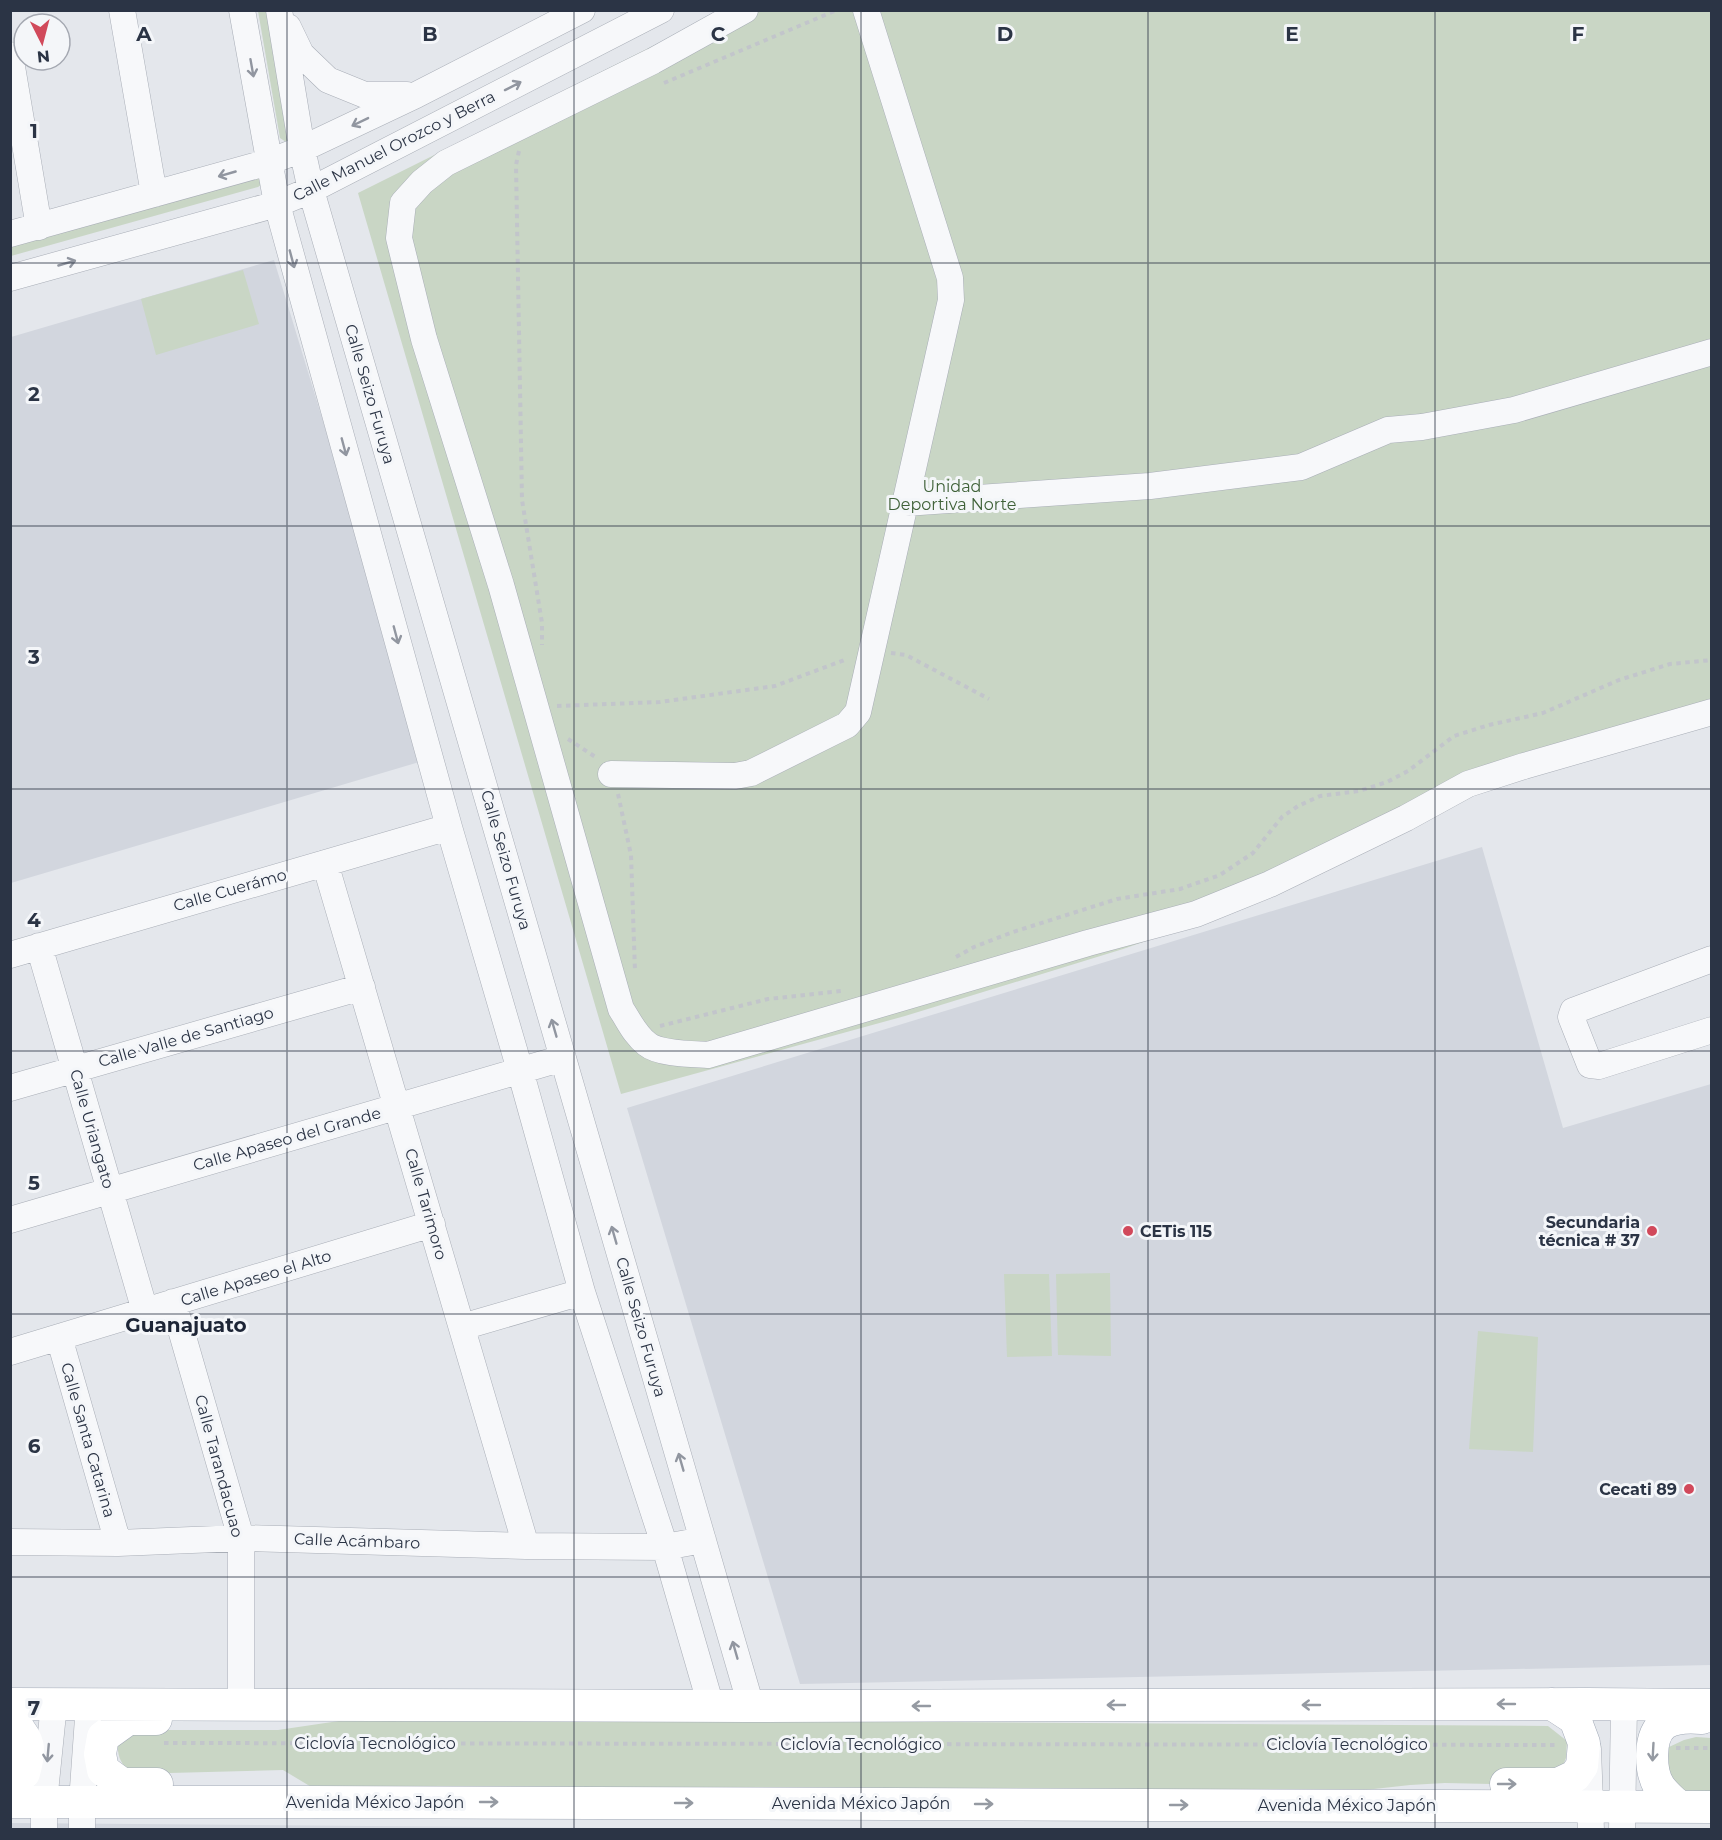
<svg xmlns="http://www.w3.org/2000/svg" width="1722" height="1840" font-family="Montserrat,sans-serif">
  <rect width="100%" height="100%" fill="#e4e7ec"/>
  <path fill="#d2d6de" d="M274 260 426 760 11 883V337Z
    M1482 847 1563 1128 1711 1084V1665L800 1684 627 1108Z
    M11 1823 725 1829 11 1830Z"/>
  <path fill="#c9d6c5" d="M258 11H269L290 135 286 142 280 138Z
    M723 11H1711V725L1564 767 1464 798 1253 904 1123 949 905 1016 621 1094 358 193Z
    M256 175 265 182 258 187 11 256V246Z
    M243 270 259 324 156 355 141 299Z
    M1110 1273 1111 1356 1058 1355 1056 1274Z
    M1004 1274H1049L1052 1356 1007 1357Z
    M1478 1331 1538 1337 1533 1452 1469 1449Z
    M359 1718 1548 1726 1567 1741 1566 1758 1559 1775 1491 1784 1445 1783 1410 1785 1347 1792 313 1788 283 1770 131 1774C121 1763 117 1757 118 1743L135 1730H278Z
    M1696 1737 1711 1738V1791C1704 1791 1693 1793 1686 1791 1667 1785 1667 1763 1669 1747L1684 1740Z"/>
  <g fill="none" stroke-linecap="round" stroke-linejoin="round">
    <g stroke="#a9aeb7" stroke-width="27">
      <path id="minor" d="M122 10 154 194
        M242 10 277 204 449 827 520 1070 582 1292 665 1547 711 1706
        M279 10 302 149 311 190 751 1706
        M745 10 653 61 446 163 422 182 403 203 399 238 424 339 501 585 621 1009C629 1021 635 1035 647 1044 659 1054 692 1054 708 1055L1088 943 1196 914 1270 884 1406 818 1468 784 1524 766 1712 712
        M288 27 301 54 328 80 365 95H407
        M10 55 39 227
        M10 234 269 162 302 149 416 95 582 10
        M10 278 277 204 311 190 661 10
        M905 503 1150 486 1301 467 1388 430 1422 427 1514 410 1712 352
        M611 774 735 776 751 773 847 725 858 712 951 300 950 278 866 10
        M325 863 526 1546
        M39 946 145 1311
        M10 955 449 827
        M1712 959 1573 1011 1571 1017 1590 1065 1599 1066 1712 1030
        M10 1088 362 987
        M10 1220 563 1058
        M173 1302 241 1538V1704
        M462 1327 582 1292
        M59 1337 118 1543
        M10 1352 432 1224
        M10 1542 118 1543 241 1538 526 1546 665 1547 703 1540
        M1588 1749 1591 1830
        M44 1830V1802L54 1704
        M82 1830V1802L89 1704
        M1622 1830 1624 1705"/>
    </g>
    <g stroke="#a3abb8" stroke-width="33">
      <path id="major" d="M10 1704 751 1706 1587 1704 1712 1705
        M156 1719H128L103 1737 100 1754 103 1770 122 1784H157
        M10 1722H13C30 1741 31 1748 24 1773L10 1782
        M1506 1784H1558L1575 1776 1582 1766 1584 1743 1575 1719 1552 1704
        M10 1802H311L1712 1807
        M1679 1807C1673 1801 1664 1794 1659 1786 1650 1771 1648 1736 1664 1724 1674 1717 1690 1717 1702 1718"/>
    </g>
    <path stroke="#c2c5cb" stroke-width="4" stroke-dasharray="4.5 4.5" stroke-linecap="butt" d="M664 83 837 10
      M519 151 516 165 522 500 542 623V645
      M891 653 906 655 989 699
      M557 706 660 702 775 686 847 659
      M568 739 597 758
      M618 794 631 855 635 971
      M956 957 974 947 1013 932 1117 899 1180 889 1220 875 1253 853 1282 817 1298 806 1320 796 1359 791 1387 782 1408 771 1454 736 1489 725 1543 713 1619 680 1670 664 1712 660
      M660 1026 768 999 841 991
      M164 1743 1558 1745
      M1676 1748H1712"/>
    <use href="#minor" stroke="#f7f8fa" stroke-width="26"/>
    <use href="#major" stroke="#fff" stroke-width="32"/>
  </g>
  <defs><path id="oneway-shaft" d="M-6 0H5M1.5-3L5.5 0L1.5 3" fill="none" stroke-width="1.6" stroke-linecap="round" stroke-linejoin="round" transform="scale(1.5)"/></defs>
  <g stroke="#9196a0">
    <use href="#oneway-shaft" transform="translate(252 68) rotate(80)"/>
    <use href="#oneway-shaft" transform="translate(513 86) rotate(-27)"/>
    <use href="#oneway-shaft" transform="translate(360 122) rotate(154)"/>
    <use href="#oneway-shaft" transform="translate(227 174) rotate(164)"/>
    <use href="#oneway-shaft" transform="translate(292 259) rotate(75)"/>
    <use href="#oneway-shaft" transform="translate(67 263) rotate(-16)"/>
    <use href="#oneway-shaft" transform="translate(344 447) rotate(75)"/>
    <use href="#oneway-shaft" transform="translate(396 635) rotate(75)"/>
    <use href="#oneway-shaft" transform="translate(554 1028) rotate(-106)"/>
    <use href="#oneway-shaft" transform="translate(614 1235) rotate(-106)"/>
    <use href="#oneway-shaft" transform="translate(681 1462) rotate(-106)"/>
    <use href="#oneway-shaft" transform="translate(735 1650) rotate(-106)"/>
    <use href="#oneway-shaft" transform="translate(48 1753) rotate(95)"/>
  </g>
  <g stroke="#959aa2">
    <use href="#oneway-shaft" transform="translate(1506 1704) rotate(180)"/>
    <use href="#oneway-shaft" transform="translate(1116 1705) rotate(180)"/>
    <use href="#oneway-shaft" transform="translate(1311 1705) rotate(180)"/>
    <use href="#oneway-shaft" transform="translate(921 1706) rotate(180)"/>
    <use href="#oneway-shaft" transform="translate(1653 1752) rotate(93)"/>
    <use href="#oneway-shaft" transform="translate(1507 1784)"/>
    <use href="#oneway-shaft" transform="translate(489 1802)"/>
    <use href="#oneway-shaft" transform="translate(684 1803)"/>
    <use href="#oneway-shaft" transform="translate(984 1804)"/>
    <use href="#oneway-shaft" transform="translate(1179 1805)"/>
  </g>
  <path fill="none" stroke="#2b3445" stroke-width="1.5" stroke-opacity="0.55" d="M287 10V1830M574 10V1830M861 10V1830M1148 10V1830M1435 10V1830M10 263H1712M10 526H1712M10 789H1712M10 1051H1712M10 1314H1712M10 1577H1712"/>
  <g fill="#d1495b" stroke="#f4f6f9" stroke-width="2">
    <circle cx="1128" cy="1231" r="6"/>
    <circle cx="1652" cy="1231" r="6"/>
    <circle cx="1689" cy="1489" r="6"/>
  </g>
  <g text-anchor="middle" dominant-baseline="central" stroke-width="6" stroke-linejoin="round" paint-order="stroke">
    <g font-size="16" fill="#2b3445" stroke="#f4f6f9">
      <text transform="translate(394 146) rotate(-27)">Calle Manuel Orozco y Berra</text>
      <text transform="translate(370 394) rotate(74)">Calle Seizo Furuya</text>
      <text transform="translate(506 860) rotate(74)">Calle Seizo Furuya</text>
      <text transform="translate(230 890) rotate(-16)">Calle Cuerámo</text>
      <text transform="translate(186 1037) rotate(-16)">Calle Valle de Santiago</text>
      <text transform="translate(92 1129) rotate(74)">Calle Uriangato</text>
      <text transform="translate(287 1139) rotate(-16)">Calle Apaseo del Grande</text>
      <text transform="translate(426 1204) rotate(74)">Calle Tarimoro</text>
      <text transform="translate(256 1278) rotate(-17)">Calle Apaseo el Alto</text>
      <text transform="translate(641 1327) rotate(74)">Calle Seizo Furuya</text>
      <text transform="translate(88 1440) rotate(74)">Calle Santa Catarina</text>
      <text transform="translate(219 1466) rotate(75)">Calle Tarandacuao</text>
      <text transform="translate(357 1541) rotate(2)">Calle Acámbaro</text>
      <text x="375" y="1743">Ciclovía Tecnológico</text>
      <text x="861" y="1744">Ciclovía Tecnológico</text>
      <text x="1347" y="1744">Ciclovía Tecnológico</text>
      <text x="375" y="1802">Avenida México Japón</text>
      <text x="861" y="1803">Avenida México Japón</text>
      <text x="1347" y="1805">Avenida México Japón</text>
    </g>
    <g font-size="16" fill="#3f6138" stroke="#f4f6f9">
      <text x="952" y="486">Unidad<tspan x="952" dy="18">Deportiva Norte</tspan></text>
    </g>
    <g font-size="16" font-weight="bold" fill="#2b3445" stroke="#f4f6f9" text-anchor="end">
      <text x="1640" y="1222">Secundaria<tspan x="1640" dy="18">técnica # 37</tspan></text>
      <text x="1140" y="1231" text-anchor="start">CETis 115</text>
      <text x="1677" y="1489">Cecati 89</text>
    </g>
    <g font-size="20" font-weight="bold" fill="#1d2536" stroke="#f4f6f9">
      <text x="186" y="1325">Guanajuato</text>
    </g>
  </g>
  <g font-size="20" text-anchor="middle" font-weight="bold" fill="#2b3445" stroke="#f4f6f9" stroke-width="6" stroke-linejoin="round" paint-order="stroke">
    <text x="144" y="41">A</text>
    <text x="430" y="41">B</text>
    <text x="718" y="41">C</text>
    <text x="1005" y="41">D</text>
    <text x="1292" y="41">E</text>
    <text x="1578" y="41">F</text>
    <text x="34" y="138">1</text>
    <text x="34" y="401">2</text>
    <text x="34" y="664">3</text>
    <text x="34" y="927">4</text>
    <text x="34" y="1190">5</text>
    <text x="34" y="1453">6</text>
    <text x="34" y="1715">7</text>
  </g>
  <rect width="1722" height="1840" fill="none" stroke="#2b3445" stroke-width="24"/>
  <g transform="translate(42 42) rotate(174)"><circle r="28" fill="#f4f6f9" stroke="#a4a8b1" stroke-width="1.5"/>
  <path d="M0-4.5L10 22L0 15L-10 22Z" fill="#d1495b"/>
  <text y="-9" font-size="16" font-weight="bold" text-anchor="middle" fill="#2b3445">N</text>
  </g>
</svg>
